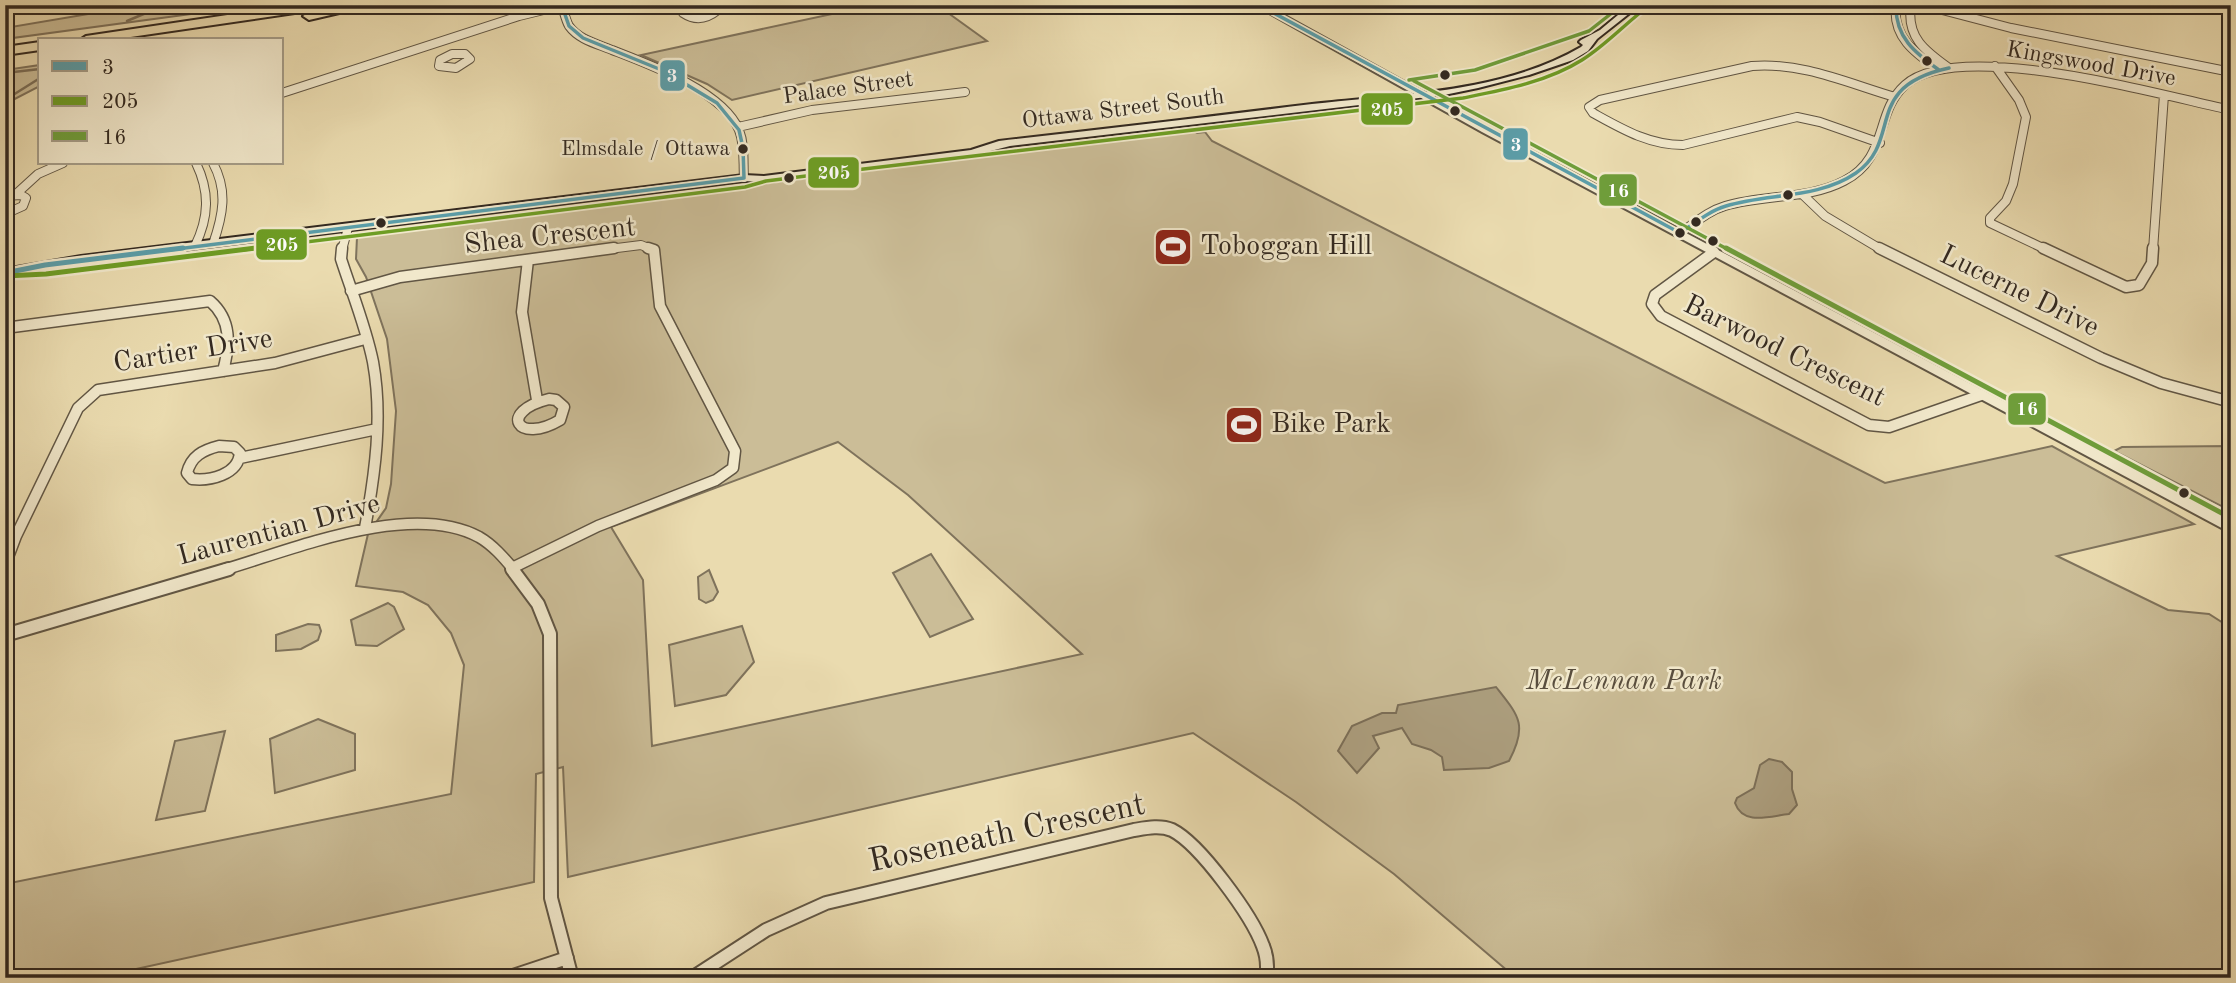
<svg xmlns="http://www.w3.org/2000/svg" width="2236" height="983" font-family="'Old Standard TT',serif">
  <rect width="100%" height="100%" fill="#eadbaf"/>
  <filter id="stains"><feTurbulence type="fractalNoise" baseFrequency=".00286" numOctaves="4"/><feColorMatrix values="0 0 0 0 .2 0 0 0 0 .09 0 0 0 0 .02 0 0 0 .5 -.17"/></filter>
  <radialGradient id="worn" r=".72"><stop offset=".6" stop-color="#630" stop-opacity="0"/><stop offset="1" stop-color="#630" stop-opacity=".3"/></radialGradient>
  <path fill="#cbbd97" stroke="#7f735c" stroke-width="2" fill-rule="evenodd" d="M123 5H257L5 39V28L100 12Z
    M874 5H937L987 41 732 100 707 84 641 55Z
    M40 65V86L5 104V70Z
    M1192 130 1197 133 1205 132 1212 141 1885 483 2052 446 2194 524 2057 556 2168 610 2209 614 2231 628V978H1516L1394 874 1296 802 1193 733 568 877 563 767 536 774 534 882 95 978H5V884L451 794 464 665 451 633 428 605 403 592 356 586 368 534 386 508 391 484 396 411 387 339 366 277 356 259 357 237 361 234ZM838 442 908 495 1082 654 652 746 643 580 611 527Z
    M2231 446V511L2114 451 2122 447Z
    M931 554 973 619 930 637 893 573Z
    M709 570 718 592 713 600 706 603 699 599 698 577Z
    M388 603 394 607 404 629 377 646 356 645 351 620Z
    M308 624 319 625 321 631 318 640 301 649 276 651V635Z
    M742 626 754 662 726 695 675 706 669 645Z
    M318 719 355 734V770L275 793 270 739Z
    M225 731 205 811 156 820 175 741Z"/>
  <path fill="#ac9e7e" stroke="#7c6f58" stroke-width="2" d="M1496 687C1519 716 1528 725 1509 761L1489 768 1444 770 1442 757 1431 750 1412 744 1402 728 1373 736 1379 748 1357 773 1338 751 1352 726 1382 713H1396L1398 705Z
    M1769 759 1782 762 1792 772V789L1797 805 1789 814C1770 816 1743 826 1735 803L1737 798 1754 788 1760 765Z"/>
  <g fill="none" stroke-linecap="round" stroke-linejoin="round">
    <path stroke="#7c6f58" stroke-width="2.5" d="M127 21 165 5
      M5 73 40 69
      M5 100 40 78"/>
    <g stroke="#615644" stroke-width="10">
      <path id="minor-far2" d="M690 5 683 13C695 21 707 19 718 10L715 5
        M1896 5C1892 37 1915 53 1939 70
        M1911 5C1906 37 1925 51 1949 68
        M1923 5 2011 28 2231 72
        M562 6C564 12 566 21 569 26 579 40 598 44 612 50 648 64 723 91 739 130 745 145 743 162 744 178
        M5 7 13 5
        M452 54H465L470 59 456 68 439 66 440 60Z
        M1995 66 2019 100 2026 117 2013 184 2006 201 1990 218V223L2047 250
        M282 93 519 16 564 5
        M738 127 812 110 965 92
        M1880 143 1820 122 1797 117 1683 145C1649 145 1622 129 1593 113L1589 107 1600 100 1752 66C1803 62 1847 83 1895 97
        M213 163C228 191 223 215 213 244
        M1802 194 1825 216 1882 250
        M15 195 38 174 63 163
        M5 196 21 195 26 198 23 206 5 214
        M1680 233C1695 223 1708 211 1725 206 1764 194 1808 200 1844 181 1889 158 1874 113 1905 85 1958 37 2163 96 2231 110
        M195 246C209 217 210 192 196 163
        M342 250 348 228
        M601 250 641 245 653 250
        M2153 250 2164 95"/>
    </g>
    <g stroke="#615644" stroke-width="13">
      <path id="minor-far1" d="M342 248 341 259C352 293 366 327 373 362 383 417 375 474 365 528
        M1879 248 2101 358 2161 383 2231 402
        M2043 248 2126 287 2139 285 2152 263 2153 248
        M1714 252 1655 295 1652 304 1661 316 1869 425 1889 427 1981 395
        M528 260 522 312 537 400
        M351 291 400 277 614 248
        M5 328 210 301C232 320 230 345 223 371
        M549 399 556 400 564 407 560 420C518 445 497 412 549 399Z
        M219 446 234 447 240 453C238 475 210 481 192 479L187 473C191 456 203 450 219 446Z
        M240 458 377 429
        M5 565 16 536 78 408 98 390 275 363 365 339
        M512 568 598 526 716 480 733 468 735 451 660 306 654 250 648 248
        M223 570C292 550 410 500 479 537 493 545 504 558 514 570"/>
    </g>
    <g stroke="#615644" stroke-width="16">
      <path id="minor" d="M512 569 538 604 550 634 551 898 572 978
        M5 635 229 569
        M507 978 567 958
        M692 978 766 930 826 903 1134 830C1146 828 1160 825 1172 830 1200 844 1252 916 1263 946 1267 956 1268 967 1266 978"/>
    </g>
    <g stroke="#615644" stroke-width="4">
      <path id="tertiary" d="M1255 5H1265L1488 128 2231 522V533L1482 132Z"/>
    </g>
    <g stroke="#332920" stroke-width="4">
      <path id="secondary" d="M1630 5H1640L1597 39 1588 51 1573 60 1529 75 1478 88 1444 95 1010 146 971 156 764 182 744 181 81 264 5 277V269L81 256 744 175 764 176 971 150 999 141C1103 129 1208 117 1312 104 1401 94 1502 93 1581 47L1583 45 1579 42 1581 40 1600 30Z"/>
    </g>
    <g stroke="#332920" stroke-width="4">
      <path id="motorway" d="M295 5H328L322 9 110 40H80L86 36Z
        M347 5H374L309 20 303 16 309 12Z
        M40 42V50L5 55V47Z"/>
    </g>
    <use href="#minor-far2" stroke="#f1e8cb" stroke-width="8"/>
    <use href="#minor-far1" stroke="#f1e8cb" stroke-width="10"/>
    <use href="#minor" stroke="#f1e8cb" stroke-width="12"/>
    <use href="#tertiary" fill="#f1e8cb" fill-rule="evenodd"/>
    <use href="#secondary" fill="#f1e8cb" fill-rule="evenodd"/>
    <use href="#motorway" fill="#eadbaf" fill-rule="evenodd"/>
    <g stroke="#f1e8cb" stroke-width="7">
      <path id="bus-1-far1" d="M1259 5 1680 233
        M1896 5C1895 37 1915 53 1939 70
        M562 6 569 26 583 38 664 71 717 103 739 130 743 148 744 178
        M1680 233C1695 223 1709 211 1726 206 1768 193 1818 199 1856 173 1904 139 1861 87 1949 68
        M169 250 744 178"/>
    </g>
    <g stroke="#f1e8cb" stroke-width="10">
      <path id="bus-1" d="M5 273 45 265 183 248"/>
    </g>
    <g stroke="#f1e8cb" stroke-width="7">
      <path id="bus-2-far1" d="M242 250 745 187 766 181 830 173 1463 98C1503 90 1547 82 1582 60 1603 47 1621 28 1641 12"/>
    </g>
    <g stroke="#f1e8cb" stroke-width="10">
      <path id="bus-2" d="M5 276 46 274 256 248"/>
    </g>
    <g stroke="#f1e8cb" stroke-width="7">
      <path id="bus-3-far1" d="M1409 80 1475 70 1589 31 1622 5
        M1414 81 1729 250"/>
    </g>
    <g stroke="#f1e8cb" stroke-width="10">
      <path id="bus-3" d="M1726 248 2231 518"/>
    </g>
    <use href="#bus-1-far1" stroke="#5b9da8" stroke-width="3.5"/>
    <use href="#bus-1" stroke="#5b9da8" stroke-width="5"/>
    <use href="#bus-2-far1" stroke="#6e9d24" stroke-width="3.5"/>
    <use href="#bus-2" stroke="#6e9d24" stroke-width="5"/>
    <use href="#bus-3-far1" stroke="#6f9d3a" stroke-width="3.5"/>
    <use href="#bus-3" stroke="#6f9d3a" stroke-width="5"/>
  </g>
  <defs>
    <g id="stadium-square" transform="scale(2.0125)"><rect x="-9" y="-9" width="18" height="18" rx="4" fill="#8f2418" stroke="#f1e8cb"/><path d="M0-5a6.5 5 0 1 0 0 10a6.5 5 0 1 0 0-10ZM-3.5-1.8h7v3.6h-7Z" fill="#fff"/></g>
  </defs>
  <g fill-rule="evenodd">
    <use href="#stadium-square" x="1173" y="247"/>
    <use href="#stadium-square" x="1244" y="425"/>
  </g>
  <g fill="#332920" stroke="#f1e8cb" stroke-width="2.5">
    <circle cx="1927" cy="61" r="6"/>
    <circle cx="1445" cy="75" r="6"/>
    <circle cx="1455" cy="111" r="6"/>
    <circle cx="743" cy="149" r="6"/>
    <circle cx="789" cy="178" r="6"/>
    <circle cx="1788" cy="195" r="6"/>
    <circle cx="1696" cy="222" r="6"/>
    <circle cx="381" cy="223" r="6"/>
    <circle cx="1680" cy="233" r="6"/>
    <circle cx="1713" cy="241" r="6"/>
    <circle cx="2184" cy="493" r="6"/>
  </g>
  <g text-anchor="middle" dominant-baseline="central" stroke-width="5" stroke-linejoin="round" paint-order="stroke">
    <g font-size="21" fill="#332920" stroke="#f1e8cb" text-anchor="end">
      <text x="730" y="149">Elmsdale / Ottawa</text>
    </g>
    <g font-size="23" fill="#332920" stroke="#f1e8cb">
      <text transform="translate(2091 64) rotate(10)">Kingswood Drive</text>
      <text transform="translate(848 88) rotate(-8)">Palace Street</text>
      <text transform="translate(1123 109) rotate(-7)">Ottawa Street South</text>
    </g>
    <g font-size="28" fill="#332920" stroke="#f1e8cb">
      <text transform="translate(550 237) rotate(-6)">Shea Crescent</text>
      <text transform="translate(2019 292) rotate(26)">Lucerne Drive</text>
      <text transform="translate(193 352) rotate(-9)">Cartier Drive</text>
      <text transform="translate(1784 352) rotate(26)">Barwood Crescent</text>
      <text transform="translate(279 531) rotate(-15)">Laurentian Drive</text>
    </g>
    <g font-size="28" fill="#332920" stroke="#f1e8cb" text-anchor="start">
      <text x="1200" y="247">Toboggan Hill</text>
      <text x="1271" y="425">Bike Park</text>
    </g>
    <g font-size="28" font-style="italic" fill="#594e3e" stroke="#f1e8cb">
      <text x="1624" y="682">McLennan Park</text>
    </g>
    <g font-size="33" fill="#332920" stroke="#f1e8cb">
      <text transform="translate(1007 834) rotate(-12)">Roseneath Crescent</text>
    </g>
  </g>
  <g stroke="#f1e8cb" stroke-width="2.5">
    <rect x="659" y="59" width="27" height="33" rx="7" fill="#5b9da8"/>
    <rect x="1360" y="92" width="54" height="34" rx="7" fill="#6e9d24"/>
    <rect x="1502" y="127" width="27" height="34" rx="7" fill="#5b9da8"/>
    <rect x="807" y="156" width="53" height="33" rx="7" fill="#6e9d24"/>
    <rect x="1598" y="173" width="40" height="34" rx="7" fill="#6f9d3a"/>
    <rect x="255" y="228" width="53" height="33" rx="7" fill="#6e9d24"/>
    <rect x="2007" y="392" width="40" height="34" rx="7" fill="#6f9d3a"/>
  </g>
  <g font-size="19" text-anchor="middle" font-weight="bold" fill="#fff">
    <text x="672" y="82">3</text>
    <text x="1387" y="116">205</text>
    <text x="1516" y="151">3</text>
    <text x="834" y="179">205</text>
    <text x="1618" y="197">16</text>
    <text x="282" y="251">205</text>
    <text x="2027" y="415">16</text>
  </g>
  <rect width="2236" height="983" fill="none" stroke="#eadbaf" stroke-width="28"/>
  <rect x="7" y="7" width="2222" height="969" fill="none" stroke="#332920" stroke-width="3.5"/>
  <rect x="14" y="14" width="2208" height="955" fill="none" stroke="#332920" stroke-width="2"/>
  <rect x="38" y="38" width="245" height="126" fill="#f1e8cb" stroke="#a59c87" stroke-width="2"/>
  <rect x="52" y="61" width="35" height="10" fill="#5b9da8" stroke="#a59c87" stroke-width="2"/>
  <text x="102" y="74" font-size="21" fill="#332920">3</text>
  <rect x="52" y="96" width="35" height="10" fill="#6e9d24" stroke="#a59c87" stroke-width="2"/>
  <text x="102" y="108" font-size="21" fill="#332920">205</text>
  <rect x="52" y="131" width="35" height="10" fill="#6f9d3a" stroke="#a59c87" stroke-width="2"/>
  <text x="102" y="144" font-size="21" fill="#332920">16</text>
  <rect width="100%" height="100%" filter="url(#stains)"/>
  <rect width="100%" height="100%" fill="url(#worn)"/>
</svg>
